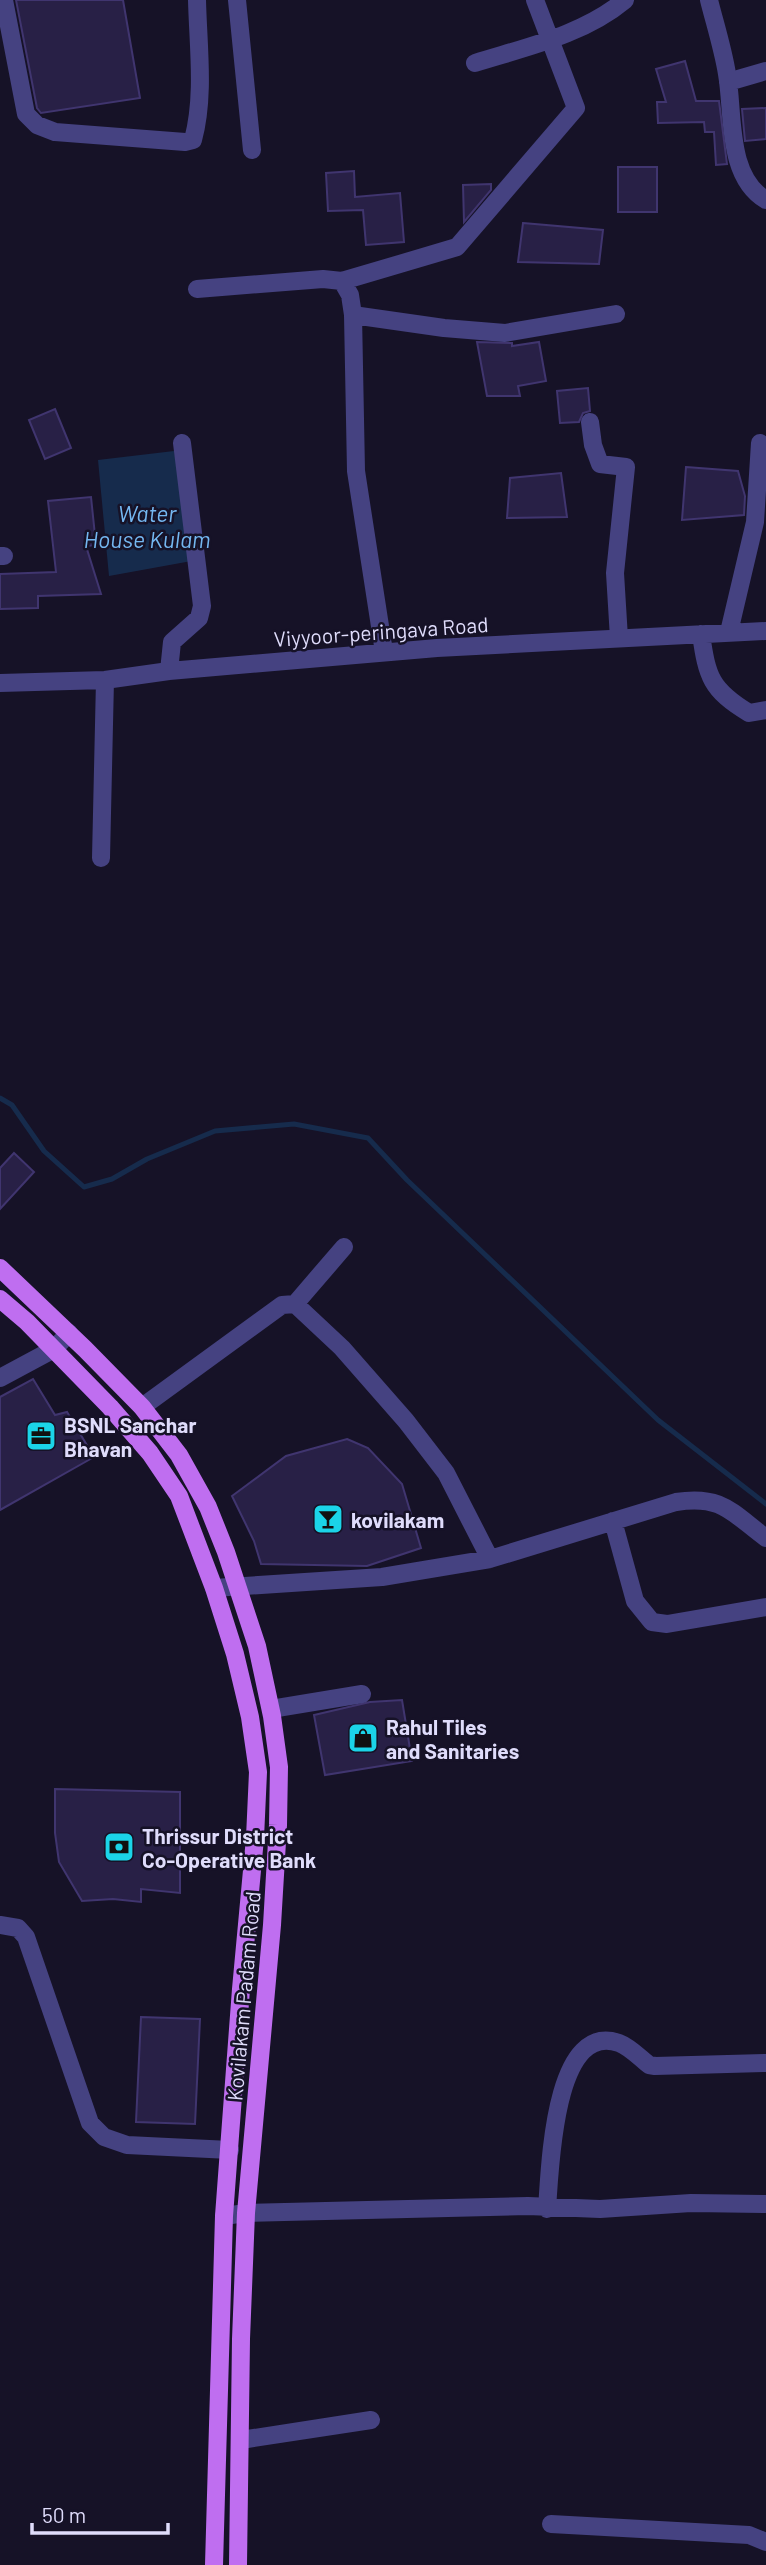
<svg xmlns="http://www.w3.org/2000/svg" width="766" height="2565" font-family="Barlow,sans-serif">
  <rect width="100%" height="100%" fill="#161227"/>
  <path fill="#162b4c" d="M174 451 197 560 109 576 98 460Z"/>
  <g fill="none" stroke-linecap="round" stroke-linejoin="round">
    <path stroke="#162b4c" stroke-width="5" d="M0 1098 12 1105 44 1151 84 1187 112 1179 147 1159 215 1131 294 1124 368 1138 407 1180 658 1420 766 1504"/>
  </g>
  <path fill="#282046" stroke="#40356f" stroke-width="2" d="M16 0H123L140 98 41 113 37 108Z
    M685 61 696 101H719L727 164 716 165 714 132H705L704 122 658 123 657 102H666L656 69Z
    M766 108V139L745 141 742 109Z
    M618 167H657V212H618Z
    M354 171 355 197 400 193 404 242 366 245 363 210 328 211 326 173Z
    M491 184V190L464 222 463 185Z
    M523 223 603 230 599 264 518 262Z
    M477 342 512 343V346L539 342 546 381 518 386 520 396H487Z
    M588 388 590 411 583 413 579 422 560 423 557 391Z
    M55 409 71 448 45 459 29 420Z
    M686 467 738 471 745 496 744 515 682 520Z
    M561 473 567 517 507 518 510 478Z
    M91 497 96 545 86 546 101 594 38 596V608L0 609V574L56 572 48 501Z
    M14 1153 34 1172 0 1209V1168Z
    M33 1379 55 1415 67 1412 94 1457 0 1510V1397Z
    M347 1439 368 1448 402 1484 421 1548 367 1566 261 1564 254 1541 232 1496 286 1456Z
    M402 1700 412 1761 325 1775 314 1715 370 1702Z
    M55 1789 180 1792V1893L141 1889V1902L113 1899 82 1901 59 1862 55 1833Z
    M141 2017 200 2019 195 2124 136 2122Z"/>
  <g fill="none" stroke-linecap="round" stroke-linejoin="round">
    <path stroke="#454281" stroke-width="18" d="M4 0 26 114 37 125 55 132 185 142 193 140C205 96 198 45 197 0
      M237 0 252 150
      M709 0C715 24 723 49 727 74 734 114 726 176 766 200
      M475 63C526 47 583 35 625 0
      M728 82 766 71
      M342 281 457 247 576 108 535 0
      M197 289 323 279 342 281 350 295 353 315 356 471 384 652
      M353 315 444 328 505 333 616 314
      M590 422 593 445 600 464 626 467 615 573 619 638
      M0 556H4
      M729 632 755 522 760 443
      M701 634C707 677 711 690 749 713L766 710
      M169 671 172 642 199 618 202 606 182 443
      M0 683 105 680 169 671 437 648 766 631
      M101 858 105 680
      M295 1304 344 1247
      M0 1378 54 1349 69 1333
      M142 1407 282 1305 295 1304 342 1348 406 1421 446 1473 490 1559
      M613 1521 635 1601 652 1622 667 1624 766 1607
      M214 1588 382 1577 490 1559 676 1502C722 1495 731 1512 766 1538
      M271 1709 362 1694
      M0 1925 18 1928 26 1937 90 2123 104 2137 127 2145 230 2150
      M547 2209C550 2171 553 2020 619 2043 630 2047 640 2058 649 2065L655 2066 766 2063
      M224 2216 246 2213 528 2206 600 2209 691 2203 766 2204
      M241 2440 371 2420
      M551 2524 749 2535 766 2542"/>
    <path stroke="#bf6ef0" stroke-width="18" d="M0 1268 85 1349 142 1407 179 1455 208 1507 226 1552 257 1646 272 1716 279 1767 278 1825 272 1925 246 2213 241 2339 238 2565
      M0 1299 27 1322 110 1407 150 1453 179 1496 214 1588 235 1654 250 1717 258 1772 255 1838 241 1989 224 2216 214 2565"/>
  </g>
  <defs>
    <g id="office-square" transform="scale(1.575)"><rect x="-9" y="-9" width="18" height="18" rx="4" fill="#1bd4e8" stroke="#161227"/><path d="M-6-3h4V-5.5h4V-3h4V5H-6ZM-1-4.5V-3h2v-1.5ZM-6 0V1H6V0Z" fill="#111"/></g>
    <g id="bar-square" transform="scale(1.575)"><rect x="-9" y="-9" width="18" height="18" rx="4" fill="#1bd4e8" stroke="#161227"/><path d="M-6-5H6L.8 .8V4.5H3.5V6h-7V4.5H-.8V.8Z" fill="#111"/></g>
    <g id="shop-square" transform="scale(1.575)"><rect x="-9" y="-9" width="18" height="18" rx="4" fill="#1bd4e8" stroke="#161227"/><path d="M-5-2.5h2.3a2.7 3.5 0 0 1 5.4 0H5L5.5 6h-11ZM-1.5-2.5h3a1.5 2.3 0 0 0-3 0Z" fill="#111"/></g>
    <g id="bank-square" transform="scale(1.575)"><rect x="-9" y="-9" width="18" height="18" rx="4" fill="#1bd4e8" stroke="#161227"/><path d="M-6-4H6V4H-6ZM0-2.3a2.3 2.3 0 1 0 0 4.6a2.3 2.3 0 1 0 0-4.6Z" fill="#111"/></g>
  </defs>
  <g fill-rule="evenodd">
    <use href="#office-square" x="41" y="1436"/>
    <use href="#bar-square" x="328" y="1519"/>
    <use href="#shop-square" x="363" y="1738"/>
    <use href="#bank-square" x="119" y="1847"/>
  </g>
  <g text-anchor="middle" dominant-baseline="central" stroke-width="5" stroke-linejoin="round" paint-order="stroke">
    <g font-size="21" fill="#dfdcfb" stroke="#161227">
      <text transform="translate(381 631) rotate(-4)">Viyyoor-peringava Road</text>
      <text transform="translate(243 1996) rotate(-85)">Kovilakam Padam Road</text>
    </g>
    <g font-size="21" font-weight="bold" fill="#dfdcfb" stroke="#161227" text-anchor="start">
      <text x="64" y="1424">BSNL Sanchar<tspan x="64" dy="24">Bhavan</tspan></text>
      <text x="351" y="1519">kovilakam</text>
      <text x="386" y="1726">Rahul Tiles<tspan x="386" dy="24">and Sanitaries</tspan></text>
      <text x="142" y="1835">Thrissur District<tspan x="142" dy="24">Co-Operative Bank</tspan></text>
    </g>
    <g font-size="23" font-style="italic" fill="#74b7f1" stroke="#161227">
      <text x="147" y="513">Water<tspan x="147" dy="26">House Kulam</tspan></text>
    </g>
  </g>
  <path d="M32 2523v10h136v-10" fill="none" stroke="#dfdcfb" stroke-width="3.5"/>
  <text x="42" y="2523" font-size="21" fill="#dfdcfb" stroke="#161227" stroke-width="5" paint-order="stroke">50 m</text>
</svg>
